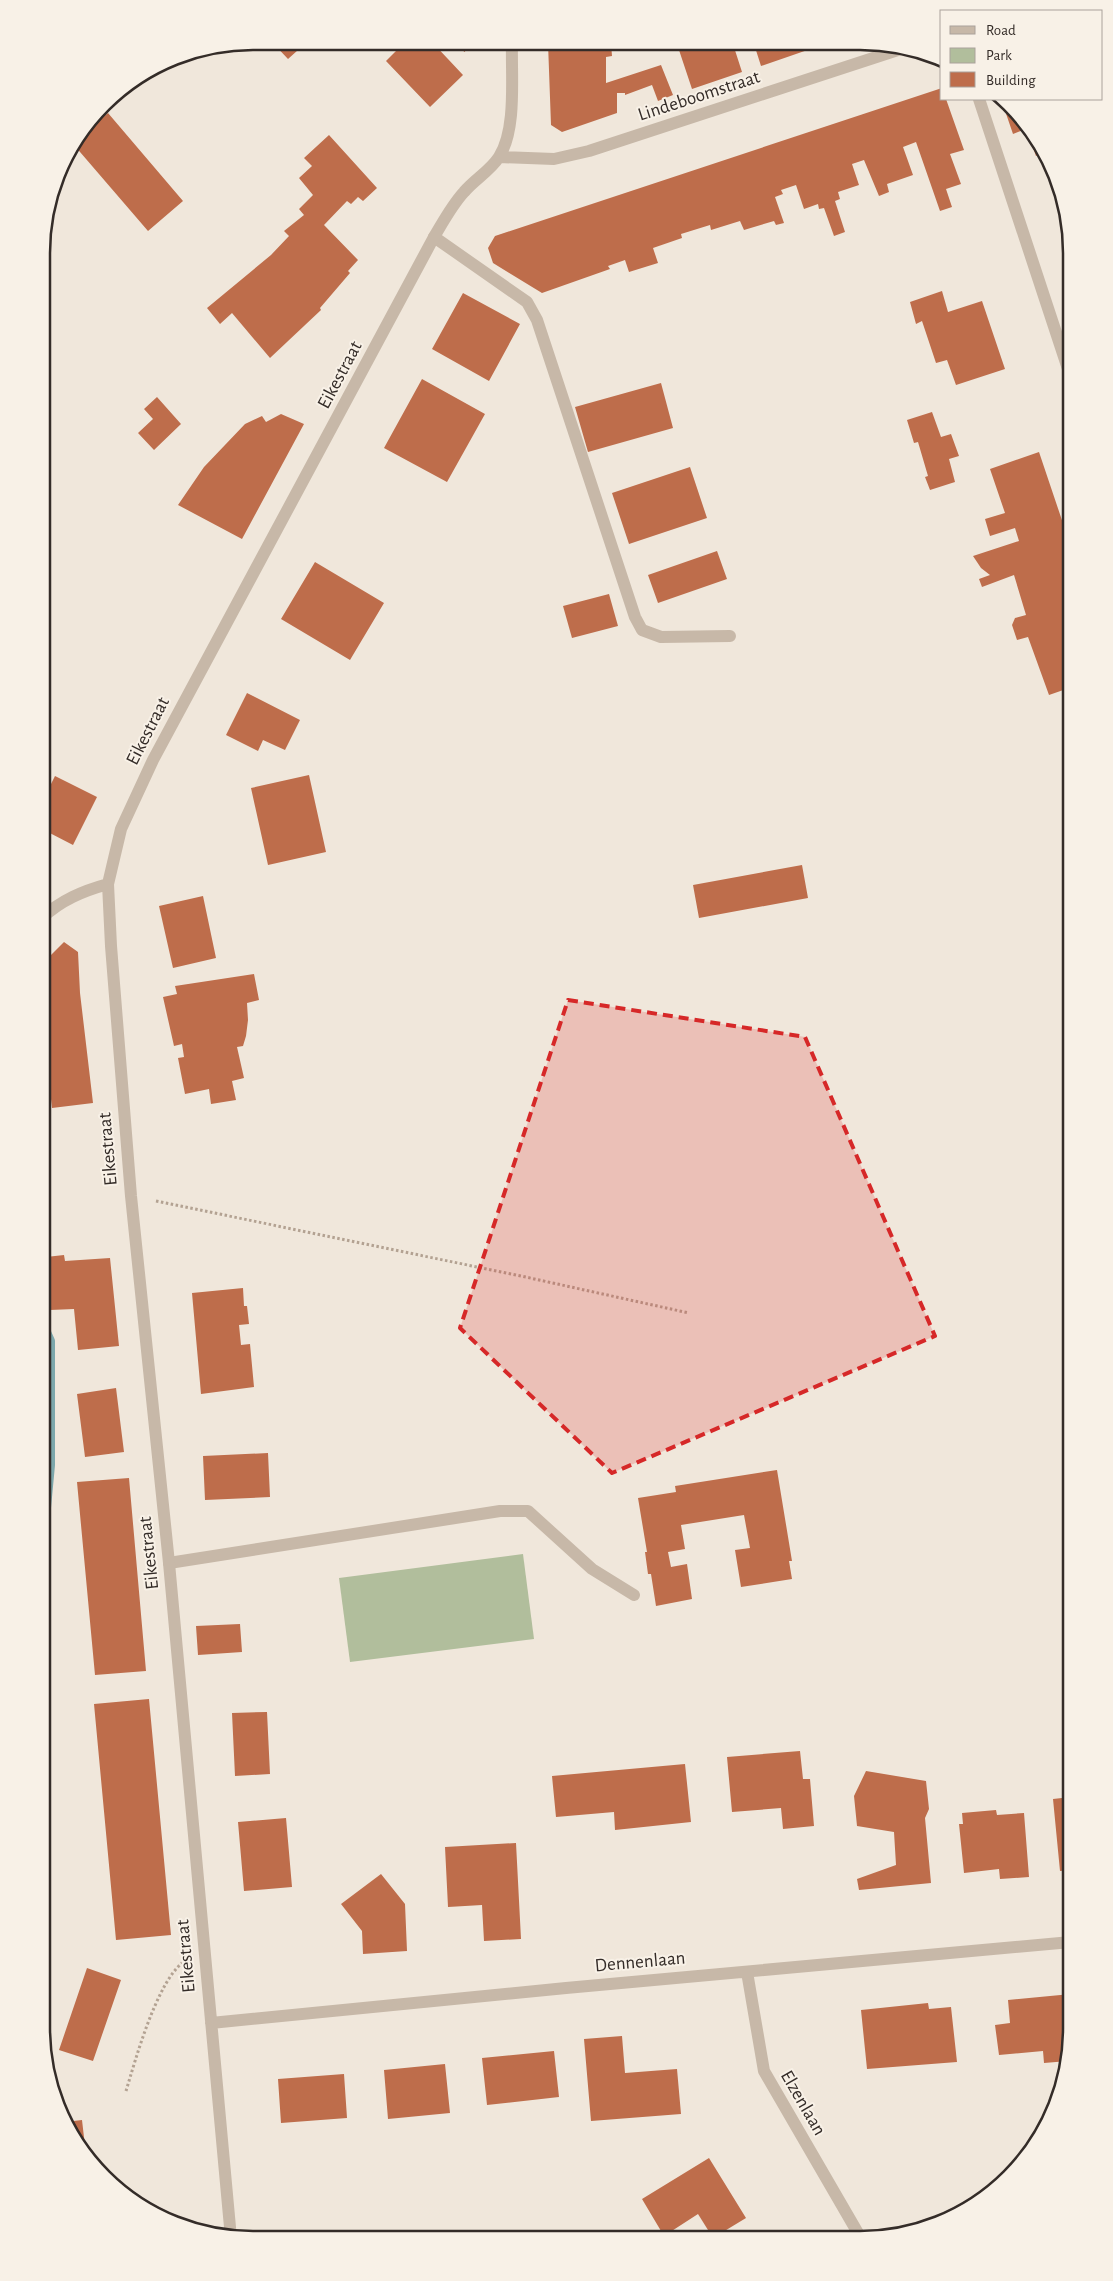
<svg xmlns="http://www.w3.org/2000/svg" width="1113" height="2281" font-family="'Alegreya Sans',sans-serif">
  <rect width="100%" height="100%" fill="#f0e7db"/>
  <path fill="#b1be9c" d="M523 1554 534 1639 350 1662 339 1578Z"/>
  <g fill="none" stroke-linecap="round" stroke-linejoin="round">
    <path stroke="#7ca7ab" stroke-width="10" d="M41 1561 50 1465V1341L41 1321"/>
  </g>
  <path fill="#be6d4b" d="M271 41H277L307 42 288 59Z
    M405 42H432L463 75 430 107 386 61Z
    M448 42 466 43 465 52Z
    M548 43H611L612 56 606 57V83L661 65 673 95 658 101 652 85 625 95V93H617V113L562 132 551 125Z
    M677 44H733L742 72 692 89Z
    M754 44 822 45 761 66Z
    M942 88V99H946L964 150 950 154 961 184 946 189 952 207 940 211 916 142 903 147 913 175 887 184 889 192 879 196 864 160 852 164 859 185 838 192 840 199 835 201 845 232 834 236 824 208 819 209 818 204 804 209 796 185 781 190 783 194 775 197 784 223 776 225 774 221 744 230 740 221 711 230 710 225 681 234 682 238 653 248 658 263 629 272 625 260 608 266 610 269 542 293 493 263 488 248 495 236Z
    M1001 99H1004L1036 135 1045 153 1036 156 1026 129 1013 134Z
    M108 113 183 201 148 231 74 145 81 136Z
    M329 135 377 188 363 201 358 197 351 204 347 201 324 225 358 260 348 271 350 273 320 308 321 310 270 358 232 313 220 324 207 308 271 255 289 236 284 231 304 215 299 209 313 195 299 178 312 166 304 158Z
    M942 291 948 312 982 301 1005 369 956 385 947 360 936 363 922 321 916 324 910 302Z
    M463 293 520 324 489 381 432 349Z
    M422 379 485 414 447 482 384 448Z
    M661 383 673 428 588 452 575 407Z
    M157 397 181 424 154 450 138 433 153 419 144 409Z
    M932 412 941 437 951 434 959 456 949 459 955 482 930 490 925 477 928 476 918 442 914 443 907 420Z
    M281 414 304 424 242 539 178 505 204 467 245 424 262 416 266 422Z
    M1039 452 1072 550V687L1049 695 1028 637 1017 640 1012 625 1015 618 1026 615 1014 575 982 587 979 579 990 575 981 568 973 556 1019 541 1015 528 990 536 985 519 1005 513 990 469Z
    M690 467 707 518 629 544 612 493Z
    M717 551 727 579 658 603 648 575Z
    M315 562 384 603 350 660 281 619Z
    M609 594 618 626 572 638 563 606Z
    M247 693 300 720 285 750 263 740 258 751 226 735Z
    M309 775 326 852 268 865 251 788Z
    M55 776 97 797 73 845 42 829V802Z
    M802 865 808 898 699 918 693 885Z
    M203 896 216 958 173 968 159 906Z
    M64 942 78 952 80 993 93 1103 52 1108 42 1019V964Z
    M254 974 259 1000 247 1003 248 1020 246 1036 243 1046 237 1047 244 1078 232 1081 236 1100 211 1104 209 1089 185 1094 178 1058 184 1057 182 1044 174 1046 163 997 177 994 175 986Z
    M64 1255 65 1261 110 1258 119 1346 78 1350 74 1309 50 1310 46 1257Z
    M243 1288 244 1306H247L249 1324 239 1325 241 1345 250 1344 254 1387 201 1394 192 1293Z
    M116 1388 124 1452 85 1457 77 1394Z
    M268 1453 270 1497 205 1500 203 1456Z
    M777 1470 792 1561H789L792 1579 741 1587 735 1550 750 1548 744 1515 681 1525 685 1549 668 1552 671 1567 687 1564 692 1599 656 1606 651 1574H648L645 1552H647L638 1498 676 1492 675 1486Z
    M129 1478 146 1671 95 1675 77 1482Z
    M240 1624 242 1652 198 1655 196 1626Z
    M149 1699 171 1935 116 1940 94 1704Z
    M267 1712 270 1774 235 1776 232 1713Z
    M800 1751 803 1779H810L814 1826 783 1829 781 1808 732 1812 727 1757Z
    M685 1764 691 1822 615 1830 614 1812 556 1817 552 1776Z
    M866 1771 926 1781 929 1809 925 1818 931 1883 859 1890 857 1879 896 1865 894 1832 857 1826 854 1796Z
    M1071 1797V1870L1060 1871 1053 1799Z
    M996 1810 997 1815 1024 1813 1029 1877 1000 1879 999 1869 964 1873 959 1824H963L962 1813Z
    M286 1818 292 1887 244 1891 238 1822Z
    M516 1843 521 1939 484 1941 482 1905 448 1907 445 1847Z
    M381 1874 405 1904 407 1951 363 1954 362 1931 341 1904Z
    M87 1968 121 1980 93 2061 59 2050Z
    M1071 1994V2042L1068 2061 1044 2063 1043 2051 999 2055 995 2025 1010 2023 1008 2000Z
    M928 2003 929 2009 951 2007 957 2062 867 2069 861 2010Z
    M622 2036 625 2073 677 2069 681 2114 591 2121 584 2039Z
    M554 2051 559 2097 487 2105 482 2058Z
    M445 2064 450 2113 388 2119 384 2070Z
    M344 2074 347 2118 281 2123 278 2079Z
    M82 2120 85 2146 78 2147 65 2122Z
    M709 2158 746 2218 713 2238 698 2214 664 2236 642 2199Z
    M972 2200 976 2205 956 2215 955 2214Z
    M387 2234 388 2238H357V2237Z"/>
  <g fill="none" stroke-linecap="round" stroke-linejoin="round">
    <path stroke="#b3a292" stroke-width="3" stroke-dasharray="2.5 2.5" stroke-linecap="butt" d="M156 1201 521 1276 689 1313
      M126 2091C136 2058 156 1985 182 1963"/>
    <path stroke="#c7b8a8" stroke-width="12" d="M434 237 527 302 537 320 635 617 642 630 661 637 730 636
      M169 1563 500 1511H528L592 1569 634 1595"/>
    <path stroke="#c7b8a8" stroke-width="12" d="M979 99 1072 381
      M499 157 554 159 589 151 907 47
      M42 918C61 900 83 891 108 884
      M747 1972 764 2071 862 2240
      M211 2023 566 1988 1071 1942
      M231 2238 169 1563 131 1196 111 946 108 884 121 829 153 760 434 237C443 222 452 205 464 192 475 179 490 171 499 157 517 129 511 76 512 43"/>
  </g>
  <path fill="#d62828" fill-opacity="0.2" stroke="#d62828" stroke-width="4" stroke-dasharray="10 6" stroke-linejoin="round" d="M568 1000 805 1037 935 1336 612 1473 460 1328Z"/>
  <g text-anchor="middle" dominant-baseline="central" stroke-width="4" stroke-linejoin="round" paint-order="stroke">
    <g font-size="19" fill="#342c28" stroke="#f8f1e7">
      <text transform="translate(699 96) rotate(-18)">Lindeboomstraat</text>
      <text transform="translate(340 375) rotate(-62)">Eikestraat</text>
      <text transform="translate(148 731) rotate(-63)">Eikestraat</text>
      <text transform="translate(108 1149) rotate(-95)">Eikestraat</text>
      <text transform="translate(149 1553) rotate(-96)">Eikestraat</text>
      <text transform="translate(186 1956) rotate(-95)">Eikestraat</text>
      <text transform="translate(640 1962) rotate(-5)">Dennenlaan</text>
      <text transform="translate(803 2103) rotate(60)">Elzenlaan</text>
    </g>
  </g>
  <path d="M0 0H1113V2281H0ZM253 50H860A203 203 0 0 1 1063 253V2028A203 203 0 0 1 860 2231H253A203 203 0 0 1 50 2028V253A203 203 0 0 1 253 50Z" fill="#f8f1e7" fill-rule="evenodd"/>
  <path fill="none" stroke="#342c28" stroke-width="2.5" d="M253 50H860A203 203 0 0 1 1063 253V2028A203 203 0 0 1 860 2231H253A203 203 0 0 1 50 2028V253A203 203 0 0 1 253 50Z"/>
  <rect x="940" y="10" width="162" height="90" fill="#f8f1e7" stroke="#aaa29b"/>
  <rect x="950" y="26" width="25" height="8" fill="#c7b8a8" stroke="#aaa29b"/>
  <text x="986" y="35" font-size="15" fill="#342c28">Road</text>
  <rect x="950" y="48" width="25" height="15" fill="#b1be9c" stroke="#aaa29b"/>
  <text x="986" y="60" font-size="15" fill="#342c28">Park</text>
  <rect x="950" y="72" width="25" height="15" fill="#be6d4b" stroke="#aaa29b"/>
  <text x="986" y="85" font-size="15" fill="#342c28">Building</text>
</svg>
